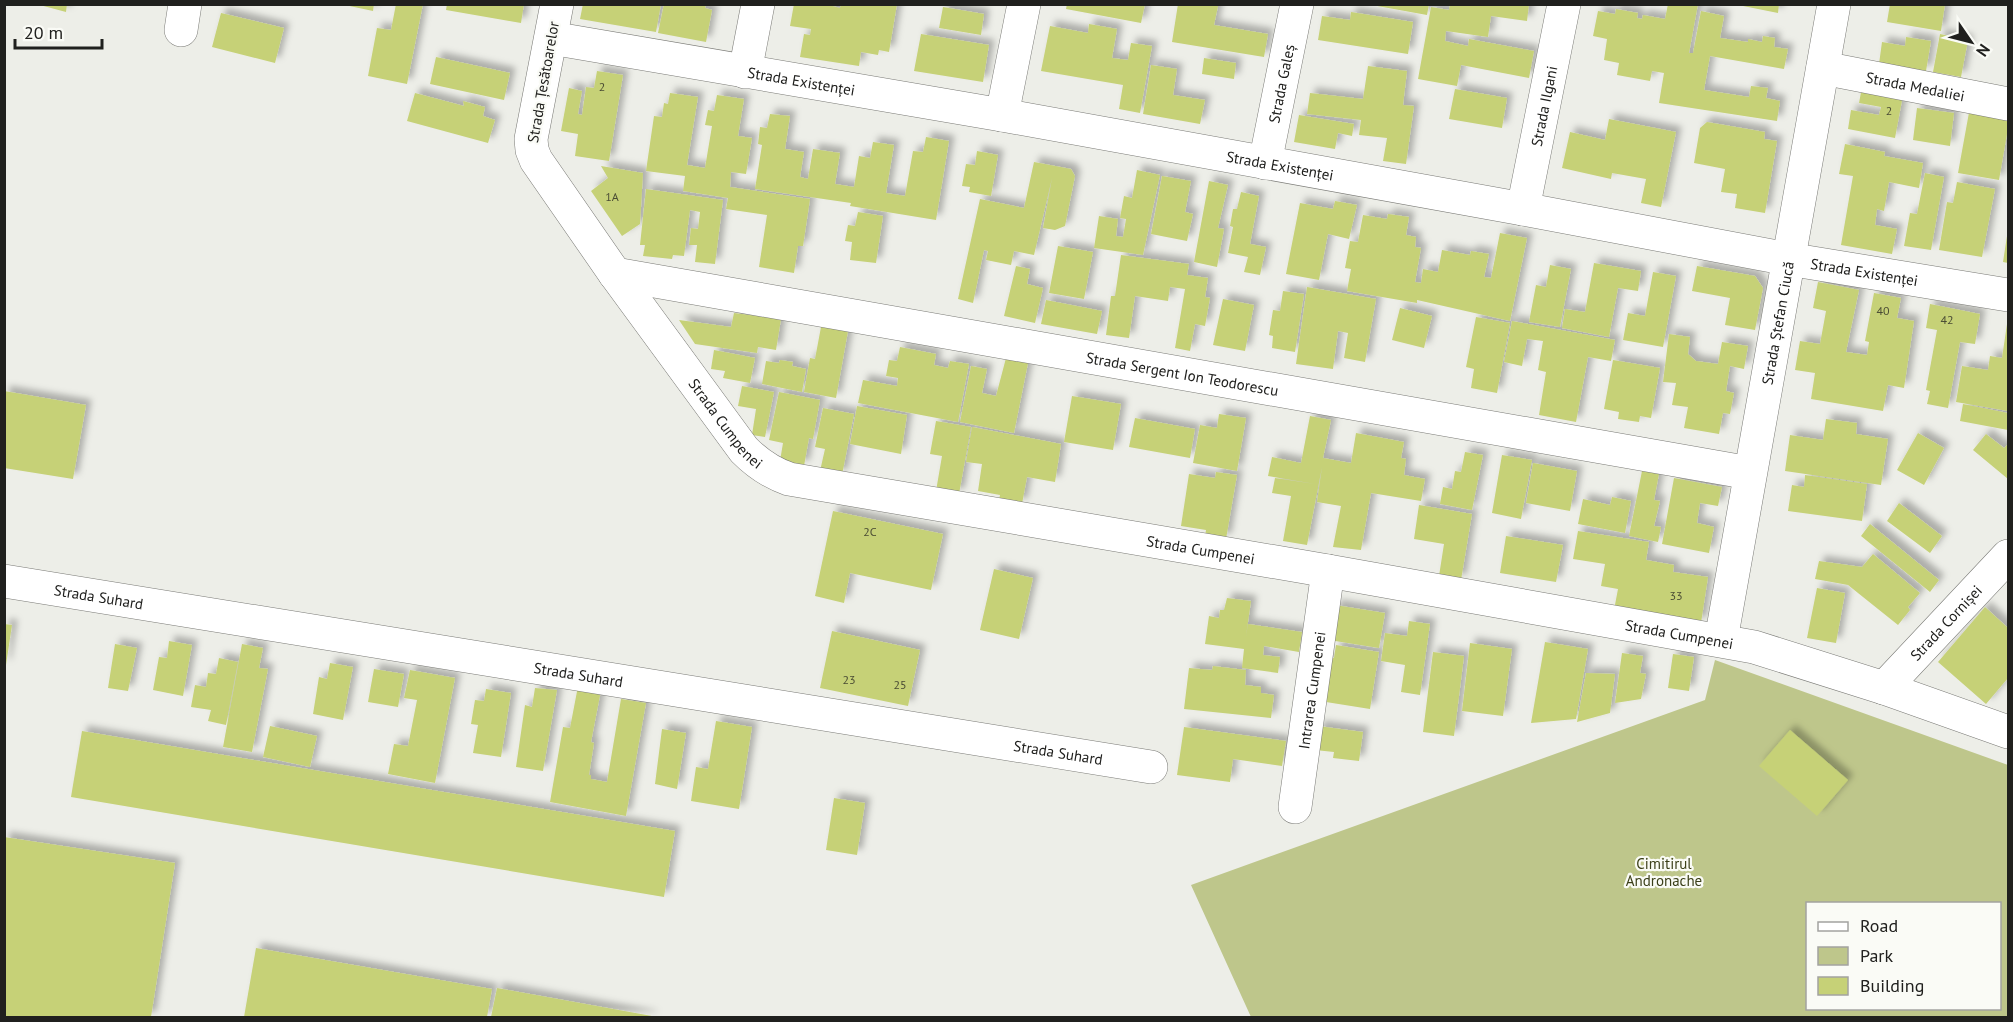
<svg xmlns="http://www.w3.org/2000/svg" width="2013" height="1022" font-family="'PT Sans',sans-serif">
  <defs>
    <filter id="shadow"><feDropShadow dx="5.5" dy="-5.5" stdDeviation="3" flood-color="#0004"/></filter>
  </defs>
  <rect width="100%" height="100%" fill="#edeee8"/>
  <path fill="#bec68b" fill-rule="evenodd" d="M1715 660 2008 765V1017H1251L1191 885 1705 700ZM1808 904H2000V1008H1808Z"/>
  <path fill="#c6d177" filter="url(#shadow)" d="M36 4H67L66 12Z
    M340 4H374L373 11Z
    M396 4H423L407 84 368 76 377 28 391 30Z
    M447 4H524L521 23 446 10Z
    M583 4H661L656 32 580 19Z
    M664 4H706L705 8 712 10 706 42 658 33Z
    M794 4H825L840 8 841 4H897L889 52 879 50 878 55 861 52 859 66 800 57 804 34 810 35 811 29 790 26Z
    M1067 4H1145L1141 23 1066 9Z
    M1178 4 1218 6 1214 25 1268 34 1264 57 1172 42Z
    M1366 4H1429L1427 15Z
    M1450 4H1529L1527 21 1491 16 1488 37 1446 31 1445 41 1468 46 1469 39 1534 51 1529 78 1461 65 1457 86 1418 79 1431 7 1449 10Z
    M1668 4H1698L1689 53H1693L1701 11 1724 16 1720 38 1748 42V39L1762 42 1763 36 1775 38 1774 47 1788 49 1784 69 1710 56 1704 90 1749 97 1751 86 1768 88 1766 98 1780 101 1777 121 1659 103 1664 73 1652 71 1650 81 1617 75 1619 63 1604 60 1607 39 1593 36 1598 11 1615 14 1616 9 1638 13 1637 18 1642 19 1643 15 1665 19Z
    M1733 4H1779L1778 13Z
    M1890 4H1945L1941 31 1887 22Z
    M943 7 984 14 981 35 939 28Z
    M1351 12 1413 22 1408 54 1318 40 1322 16 1350 20Z
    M221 13 284 28 275 63 212 47Z
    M1089 24 1117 29 1112 58 1128 60 1131 43 1152 46 1140 113 1119 109 1123 85 1041 71 1050 26 1088 33Z
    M921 34 989 45 983 82 914 71Z
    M1940 34 1968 40 1961 77 1933 72Z
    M1906 37 1931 41 1926 71 1879 64 1882 42 1905 46Z
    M436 57 510 73 504 100 430 84Z
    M1204 58 1236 63 1234 79 1202 74Z
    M1151 65 1177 69 1173 95 1205 100 1200 124 1143 114Z
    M1368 66 1407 71 1403 105 1414 106 1406 164 1383 161 1387 138 1359 135 1361 120 1307 114 1310 93 1363 99Z
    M597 71 623 75 609 161 575 156 578 134 561 131 569 88 582 91 578 114 582 115 586 87 594 88Z
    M1862 87 1903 95 1895 138 1848 129 1851 110 1879 115 1881 107 1859 103Z
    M1455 89 1507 98 1502 128 1449 119Z
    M415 93 464 106 463 101 485 107 483 116 495 120 488 143 407 121Z
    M670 93 698 97 687 165 705 168 712 126 705 125 708 110 714 111 717 95 744 99 738 136 752 138 746 174 731 172 730 187 810 199 803 246H798L794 273 759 267 767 215 726 209 728 198 683 191 685 176 646 171 654 116 662 117 664 103 668 104Z
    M1970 107 2008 114V128L1999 180 1958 173Z
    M1917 108 1954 113 1950 146 1913 140Z
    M770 114 790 116 785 149 804 152 800 177 808 179 813 149 840 153 835 184 854 187 859 156 870 158 873 142 894 145 886 193 905 196 913 151 923 152 926 137 949 141 936 220 850 206 851 203 755 189 762 145 758 144 760 127 767 128Z
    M1299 115 1354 124 1352 136 1338 133 1335 149 1294 142Z
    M1609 119 1676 132 1661 207 1641 203 1646 179 1612 173 1611 179 1562 168 1570 132 1605 140Z
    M1707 122 1765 132 1764 139 1777 141 1765 213 1735 208 1737 194 1721 192 1725 169 1694 163 1700 128Z
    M1845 144 1885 152 1884 156 1923 163 1919 188 1889 182 1884 211 1877 209 1875 225 1897 229 1892 254 1841 245 1853 176 1839 174Z
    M977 151 998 155 991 196 969 192 970 187 962 186 966 164 975 165Z
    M1034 162 1071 169 1075 176 1065 226 1055 230 1043 228 1052 178 1034 255 1014 251 1011 265 986 260 988 251 984 250 973 303 958 299 980 199 1024 208Z
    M601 166 643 173 640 224 622 236 591 191 608 178Z
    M1137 170 1160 175 1143 255 1094 248 1099 216 1118 219 1116 236 1123 237 1126 219 1120 218 1124 196 1132 198Z
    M1925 173 1944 177 1931 250 1904 246 1910 213 1917 214Z
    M1162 176 1191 181 1185 212 1193 214 1187 241 1151 234Z
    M1209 181 1228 185 1218 228 1224 229 1217 267 1194 262Z
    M1957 182 1995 189 1982 257 1939 250 1947 202 1953 203Z
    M646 189 723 200 715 264 695 262 697 245H689L691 228 698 229 700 212 690 210 684 256 673 255 672 259 643 256 645 245H640Z
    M1241 192 1259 196 1250 244 1266 247 1260 275 1244 272 1248 257 1228 253 1233 227 1230 226 1233 209H1237Z
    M1335 201 1357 205 1349 239 1328 234 1319 280 1286 274 1300 203 1333 209Z
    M858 212 883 216 876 263 850 260 852 242 845 241 848 225 855 226Z
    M1388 214 1409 217 1406 235 1416 237 1415 247 1421 248 1415 282 1421 283 1423 269 1438 272 1442 250 1470 255 1471 251 1489 254 1484 277 1491 278 1500 233 1527 238 1510 321 1417 300V303L1347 291 1351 269 1345 268 1350 241 1358 242 1363 215 1387 219Z
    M2007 236H2008V263L2003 262Z
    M1058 246 1093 252 1084 299 1049 293Z
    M1121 255 1189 264 1187 275 1208 278 1205 297 1210 298 1205 326 1195 324 1190 351 1175 348 1185 289 1170 287 1168 301 1135 296 1129 338 1106 335 1111 296H1115Z
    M1594 263 1641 271 1638 291 1618 288 1609 337 1562 328 1565 309 1585 312Z
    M1550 265 1571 269 1560 327 1529 322 1536 285 1546 287Z
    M1016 266 1030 269 1027 284 1043 288 1035 323 1004 316Z
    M1697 266 1755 276 1763 288 1755 330 1725 325 1730 298 1692 291Z
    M1653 272 1676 276 1663 347 1623 340 1628 313 1645 316Z
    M1818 282 1859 290 1846 352 1867 355 1869 342 1865 341 1874 293 1901 298 1897 318 1914 321 1904 388 1888 385 1883 411 1811 399 1815 373 1795 370 1800 341 1820 344 1826 311 1813 308Z
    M1307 287 1376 299 1365 362 1344 358 1348 333 1338 331 1333 369 1296 364Z
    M1283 291 1304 294 1295 352 1272 348 1273 336 1269 335 1273 310 1280 311Z
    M1223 299 1254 305 1245 351 1213 345Z
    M1046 300 1102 311 1097 334 1041 324Z
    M1930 304 1980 314 1975 344 1960 342 1948 408 1927 404 1930 391 1926 390 1937 330 1926 328Z
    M1400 308 1432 316 1424 348 1392 340Z
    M734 313 781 319 776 350 758 347 757 353 695 344 679 320 731 327Z
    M1476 317 1510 323 1497 393 1471 388 1474 369 1466 367Z
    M1512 321 1615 340 1611 361 1588 357 1576 422 1539 415 1546 372 1538 370 1543 341 1527 339 1522 366 1504 362Z
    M2007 324 2008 411 1956 402 1962 366 1988 370 1990 356 2002 358Z
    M821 327 848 331 836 398 804 392 810 358 815 359Z
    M1669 334 1690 337 1688 354 1696 361 1718 364 1722 342 1748 346 1744 369 1730 366 1726 391 1734 393 1730 414 1723 413 1719 434 1684 428 1688 407 1672 405 1676 383 1663 382Z
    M900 347 936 354 934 365 948 368 950 361 969 364 958 422 858 403 863 380 897 386 898 378 886 376 889 360 897 361Z
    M714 350 755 358 750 383 723 378 725 371 711 369Z
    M1006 358 1028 363 1014 433 960 422 971 366 987 369 982 393 996 396Z
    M780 360 793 362 792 366 806 369 802 392 762 384 766 361 779 363Z
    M1613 360 1660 368 1651 418 1640 416 1639 422 1618 419 1619 412 1604 409Z
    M742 386 774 392 765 437 752 435 756 409 738 406Z
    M4 391 86 405 73 479 4 468Z
    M779 392 820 400 813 439 809 438 804 466 780 461 783 443 769 440Z
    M1072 396 1121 404 1113 450 1064 442Z
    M1963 404 2008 413V430L1960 421Z
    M857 406 907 415 901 454 850 444Z
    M823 408 854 414 842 475 820 471 825 449 815 447Z
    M1219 414 1246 418 1237 471 1193 463 1200 425 1217 428Z
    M1310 416 1331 420 1323 458 1351 463 1356 433 1404 442 1401 458 1406 459 1404 475 1425 479 1421 501 1371 493 1361 550 1333 547 1341 506 1317 502 1322 467 1307 545 1283 541 1291 496 1272 493 1275 478 1315 484 1268 476 1272 457 1301 463Z
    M1135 418 1195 429 1190 458 1129 447Z
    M1826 419 1857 423 1856 434 1888 439 1881 485 1785 471 1790 435 1823 440Z
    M936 421 971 427 959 494 936 491 942 456 930 454Z
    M972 427 1061 444 1055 482 1027 477 1022 504 999 500 1000 495 978 491 982 464 966 462Z
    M1918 433 1944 448 1924 485 1897 470Z
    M1986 434 2004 448 2007 445 2008 446V479L1973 450Z
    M1465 452 1483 455 1472 510 1440 504 1443 487 1452 489 1455 471 1461 472Z
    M1502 455 1532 460 1521 519 1492 513Z
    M1533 463 1577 471 1570 511 1526 503Z
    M1642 471 1659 474 1654 500 1660 501 1654 526 1661 527 1658 542 1629 536Z
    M1216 472 1237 475 1226 539 1205 536 1206 530 1181 526 1189 474 1215 478Z
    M1805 475 1867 484 1862 521 1788 511 1792 485 1804 487Z
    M1674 478 1722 487 1718 506 1700 503 1697 523 1714 527 1709 553 1662 544Z
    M1612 497 1631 501 1625 533 1578 524 1583 499 1610 505Z
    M1899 503 1942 536 1930 553 1887 521Z
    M1419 505 1472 514 1461 580 1439 576 1444 544 1414 539Z
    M833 511 943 534 931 590 850 573 844 603 815 596Z
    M1870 524 1939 580 1930 592 1861 536Z
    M1578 531 1649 542 1646 560 1674 565 1673 572 1708 577 1701 623 1614 610 1618 589 1601 586 1605 564 1573 559Z
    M1506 536 1563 545 1556 582 1500 573Z
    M1873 554 1920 593 1908 607 1910 610 1898 625 1848 585 1815 579 1819 561 1862 567Z
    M994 569 1033 578 1019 639 980 630Z
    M1817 588 1845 593 1836 643 1807 638Z
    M1227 598 1251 601 1246 636 1248 624 1302 632 1299 652 1264 646 1263 655 1280 657 1278 673 1242 668 1244 649 1205 644 1209 616 1219 618 1220 610H1224Z
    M1335 605 1385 613 1379 648 1329 640Z
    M1985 607 2008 628V678L1986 704 1938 662Z
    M1409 621 1430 624 1420 695 1401 692 1405 665 1381 661 1385 633 1407 636Z
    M4 624 12 625 6 665H4Z
    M832 631 920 650 908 706 820 688Z
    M169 641 192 645 183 696 153 690 159 657 167 658Z
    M1545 642 1588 649 1576 719 1531 723Z
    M1470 643 1512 649 1503 716 1462 711Z
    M115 644 137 648 128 691 108 688Z
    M242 644 263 648 259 668 268 669 252 752 223 747Z
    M1336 645 1379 652 1370 709 1326 702 1328 657 1334 658Z
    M1433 652 1464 656 1454 736 1423 732Z
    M1622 653 1643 656 1640 673 1646 674 1641 699 1615 703Z
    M1673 654 1694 657 1689 691 1668 688Z
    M219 658 238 662 226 725 208 721 211 710 191 707 195 685 206 687 208 673 216 674Z
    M330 663 353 667 343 720 313 714 319 677 327 679Z
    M1213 666 1246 670 1245 685 1261 687V693L1274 695 1271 718 1184 709 1189 668 1212 670Z
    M374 669 404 674 398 707 368 702Z
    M410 670 455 678 435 783 388 774 394 744 408 746 417 700 404 698Z
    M1586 673 1615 674 1610 713 1577 722Z
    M579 681 602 685 591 742 594 743 589 775H591V779L607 782 621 699 646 703 626 816 550 802 563 727 570 728Z
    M535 688 557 690 543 771 516 767 525 705 532 707Z
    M486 689 511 693 501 757 473 753 478 725 471 724 475 700 484 701Z
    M716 721 752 727 739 809 691 801 696 767 708 769Z
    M270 726 317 736 310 767 263 757Z
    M1318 726 1363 732 1359 761 1333 758 1334 752 1315 750Z
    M1184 727 1286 741 1282 766 1233 759 1230 782 1177 775Z
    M662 729 686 733 677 789 655 784Z
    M1790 730 1848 780 1817 816 1759 766Z
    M82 731 675 831 664 897 71 797Z
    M834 798 865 803 857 855 826 850Z
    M4 837 175 863 151 1017H4Z
    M256 948 492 989 487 1017H244Z
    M497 988 652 1016V1017H491Z"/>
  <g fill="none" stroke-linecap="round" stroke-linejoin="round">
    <g stroke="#7a7a76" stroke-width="34">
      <g id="minor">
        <path id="s1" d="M557 4 531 139 532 150 536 160 615 274 744 450C758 464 771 473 789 479L1328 571 1754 647 1884 688 2008 732"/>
        <path d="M181 30 185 4"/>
        <path id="s2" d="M551 38 1002 115 1523 209 1788 259 2008 295"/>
        <path id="s3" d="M1823 68 2008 104"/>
        <path d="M745 72 758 4"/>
        <path d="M1002 115 1024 4"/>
        <path id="s4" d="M1265 163 1297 4"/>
        <path id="s5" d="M1523 209 1564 4"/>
        <path id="s6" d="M615 274 1750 473"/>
        <path id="s7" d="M4 581 1151 767"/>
        <path id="s8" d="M1721 640 1834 4"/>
        <path id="s9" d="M1884 688 2008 556"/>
        <path id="s10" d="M1295 807 1328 571"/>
      </g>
    </g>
    <use href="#minor" stroke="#fff" stroke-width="33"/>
  </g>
  <g text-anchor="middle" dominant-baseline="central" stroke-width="4.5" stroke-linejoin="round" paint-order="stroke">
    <g font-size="12" fill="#4a4c34">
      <text x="602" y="86">2</text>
      <text x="1889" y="110">2</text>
      <text x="612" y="196">1A</text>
      <text x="1883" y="310">40</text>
      <text x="1947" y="319">42</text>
      <text x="870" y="531">2C</text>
      <text x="1676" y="595">33</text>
      <text x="849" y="679">23</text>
      <text x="900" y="684">25</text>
    </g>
    <g font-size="15" fill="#20201e" stroke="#fafbf6">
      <text transform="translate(543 82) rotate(-80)">Strada Țesătoarelor</text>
      <text stroke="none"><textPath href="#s2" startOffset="254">Strada Existenței</textPath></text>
      <text stroke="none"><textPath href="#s4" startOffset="81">Strada Galeș</textPath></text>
      <text stroke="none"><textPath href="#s3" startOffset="94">Strada Medaliei</textPath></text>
      <text stroke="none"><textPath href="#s5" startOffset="105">Strada Ilgani</textPath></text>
      <text stroke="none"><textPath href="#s2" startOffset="740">Strada Existenței</textPath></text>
      <text stroke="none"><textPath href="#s2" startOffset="1334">Strada Existenței</textPath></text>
      <text stroke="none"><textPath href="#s8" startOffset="322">Strada Ștefan Ciucă</textPath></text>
      <text stroke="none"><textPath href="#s6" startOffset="576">Strada Sergent Ion Teodorescu</textPath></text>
      <text stroke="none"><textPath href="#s1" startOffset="484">Strada Cumpenei</textPath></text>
      <text stroke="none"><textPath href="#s1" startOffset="988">Strada Cumpenei</textPath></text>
      <text stroke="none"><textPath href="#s7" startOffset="96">Strada Suhard</textPath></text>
      <text stroke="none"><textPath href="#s9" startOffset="90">Strada Cornișei</textPath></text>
      <text stroke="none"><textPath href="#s1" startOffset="1474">Strada Cumpenei</textPath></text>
      <text stroke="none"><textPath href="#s7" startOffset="582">Strada Suhard</textPath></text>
      <text stroke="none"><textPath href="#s10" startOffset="118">Intrarea Cumpenei</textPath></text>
      <text stroke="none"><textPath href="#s7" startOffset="1068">Strada Suhard</textPath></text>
    </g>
    <g font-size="15" fill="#3b3f19" stroke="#fafbf6">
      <text x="1664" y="863">Cimitirul<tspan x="1664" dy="17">Andronache</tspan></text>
    </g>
  </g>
  <rect width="2013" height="1022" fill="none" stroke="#20201e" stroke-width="12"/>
  <rect x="1806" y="902" width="195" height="108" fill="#fafbf6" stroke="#a3a3a0" stroke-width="1.5"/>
  <rect x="1818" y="922" width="30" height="9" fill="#ffffff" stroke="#a3a3a0" stroke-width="1.5"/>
  <text x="1860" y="932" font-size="18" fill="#20201e">Road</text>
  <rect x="1818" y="947" width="30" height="18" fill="#bec68b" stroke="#a3a3a0" stroke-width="1.5"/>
  <text x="1860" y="962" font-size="18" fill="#20201e">Park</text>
  <rect x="1818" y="977" width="30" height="18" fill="#c6d177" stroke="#a3a3a0" stroke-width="1.5"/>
  <text x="1860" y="992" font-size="18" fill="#20201e">Building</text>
  <g transform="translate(1971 42) rotate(125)" stroke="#fafbf6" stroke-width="4.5" paint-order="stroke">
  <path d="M0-4.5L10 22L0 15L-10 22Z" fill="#20201e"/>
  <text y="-9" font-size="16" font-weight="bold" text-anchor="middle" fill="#20201e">N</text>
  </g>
  <path d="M15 39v9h87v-9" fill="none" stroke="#20201e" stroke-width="3"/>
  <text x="24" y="39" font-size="18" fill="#20201e" stroke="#fafbf6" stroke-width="4.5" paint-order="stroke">20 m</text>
</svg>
